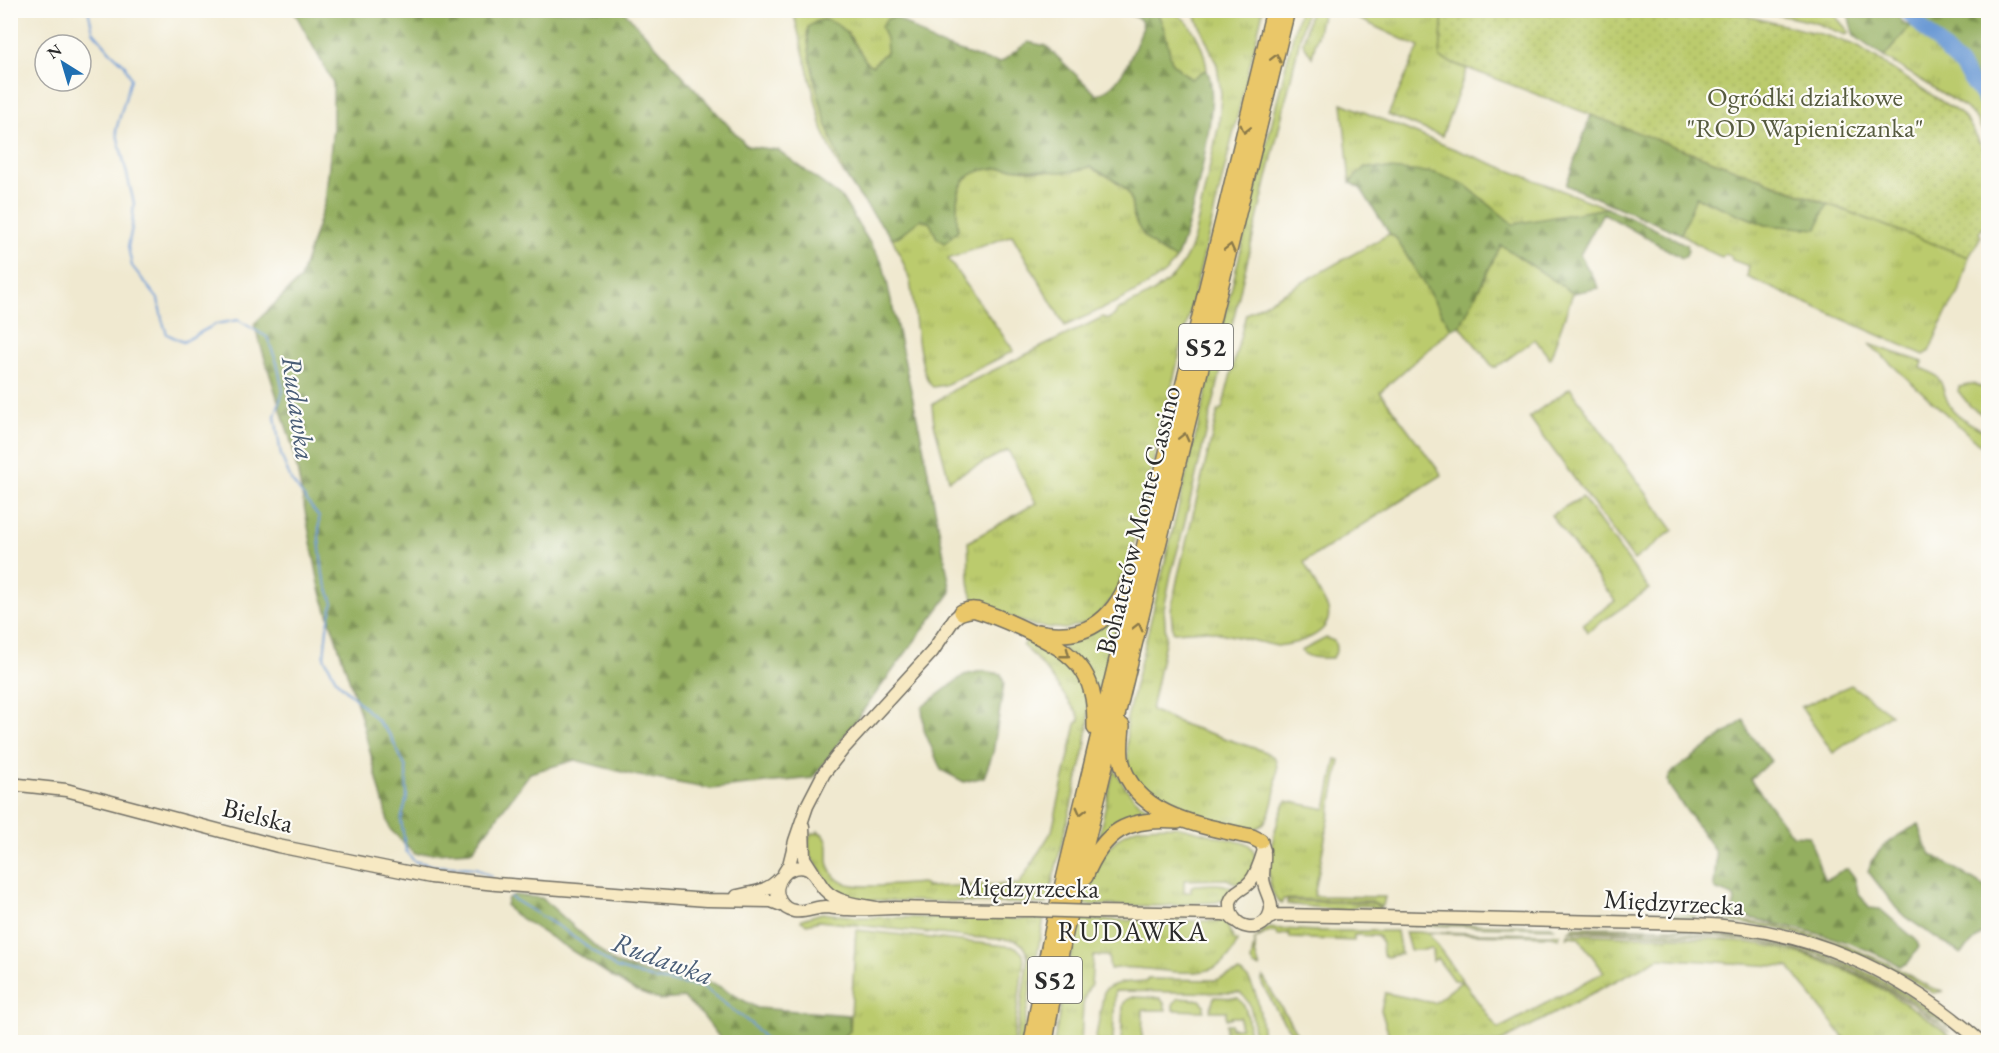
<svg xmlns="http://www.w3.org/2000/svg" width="1999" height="1053" font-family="'EB Garamond',serif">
  <defs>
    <pattern id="grass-tufts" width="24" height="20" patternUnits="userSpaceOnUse" patternTransform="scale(1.5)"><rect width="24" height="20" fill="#bbcb6d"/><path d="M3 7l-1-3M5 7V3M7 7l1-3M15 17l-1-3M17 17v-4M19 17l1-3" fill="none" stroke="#a1ae5f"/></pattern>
    <pattern id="forest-firs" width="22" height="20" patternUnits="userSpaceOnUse" patternTransform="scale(1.5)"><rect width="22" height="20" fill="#94af60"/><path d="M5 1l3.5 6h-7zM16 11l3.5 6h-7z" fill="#798f4f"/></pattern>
    <pattern id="garden-dots" width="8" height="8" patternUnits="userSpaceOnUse" patternTransform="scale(1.5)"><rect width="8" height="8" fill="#bbcb6d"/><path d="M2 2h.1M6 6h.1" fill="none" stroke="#a1ae5f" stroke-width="1.8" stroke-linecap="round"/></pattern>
  </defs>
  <rect width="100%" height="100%" fill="#fdfcf7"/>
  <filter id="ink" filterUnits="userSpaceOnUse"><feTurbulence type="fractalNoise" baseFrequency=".0167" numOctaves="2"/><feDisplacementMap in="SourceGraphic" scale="12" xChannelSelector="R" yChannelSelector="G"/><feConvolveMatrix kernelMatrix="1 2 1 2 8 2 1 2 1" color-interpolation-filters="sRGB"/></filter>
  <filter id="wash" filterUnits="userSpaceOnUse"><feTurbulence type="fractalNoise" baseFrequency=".008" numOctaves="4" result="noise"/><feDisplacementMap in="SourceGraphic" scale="24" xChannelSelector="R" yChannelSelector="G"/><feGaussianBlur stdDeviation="1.35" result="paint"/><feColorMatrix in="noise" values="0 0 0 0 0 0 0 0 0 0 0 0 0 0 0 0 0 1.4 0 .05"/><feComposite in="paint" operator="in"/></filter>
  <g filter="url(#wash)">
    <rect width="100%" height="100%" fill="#f0e9d0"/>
    <path fill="url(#grass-tufts)" stroke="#737b4c" stroke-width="1.5" d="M793 11H898L896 17 887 19V51L872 66 867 63 848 33 824 19 808 27 807 36 815 75 831 138 852 185 839 167 823 131Z
      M1157 11C1165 11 1173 11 1180 16 1195 26 1206 54 1207 71H1203L1191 79 1172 63 1165 32Z
      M1195 11H1263L1129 562 1121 587 1096 619 1066 629 1034 626 977 604C965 591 970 560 968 542L1036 503 1008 450 949 480 934 423 932 406 935 402 955 389 1103 317 1108 319 1115 315 1117 310C1156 292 1180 282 1194 238L1219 124 1221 94 1217 65 1196 17Z
      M1299 11H1306L1291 78 1181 538 1171 574 1164 609 1166 637 1151 710 1185 725 1266 752 1275 758C1280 771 1273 814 1263 824 1259 828 1255 829 1250 830L1168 808 1145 793 1128 766 1126 722Z
      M1310 11H1323L1312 57 1303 43Z
      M1342 11H1443L1440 58 1467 69 1442 136 1388 115 1419 47Z
      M1759 11H1831L1849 32 1846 35 1813 22Z
      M1912 24 1963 76 1987 111 1988 143 1977 120 1966 108 1884 57Z
      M1342 103 1439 143 1607 208 1513 225 1465 185 1365 167 1350 182Z
      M1005 167C1036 172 1059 174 1090 167 1103 174 1116 179 1126 190 1132 197 1131 204 1133 212 1137 234 1157 251 1176 259 1162 286 1093 312 1065 326L1012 235 948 259 1014 351 945 385 933 387C918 377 915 303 910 282 906 267 899 253 892 238L899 236 920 219 930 223 937 238 945 243 957 229C956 210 954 185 973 173 980 168 996 168 1005 167Z
      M1695 197 1766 225 1817 228 1827 204 1969 257 1959 293 1945 315 1929 352 1924 355 1747 277 1749 266 1732 260 1731 256 1725 254 1722 257C1707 252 1695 242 1681 234Z
      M1389 234 1396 238 1451 329 1380 392 1442 475 1304 562 1328 609C1334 635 1296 644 1277 646L1207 630 1173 632 1171 610 1178 576 1218 411 1222 409 1246 314Z
      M1501 245 1573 293 1550 359 1535 339 1497 367H1493L1460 326Z
      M1869 344 1923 362 1921 368C1951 379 1937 390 1953 410 1962 420 1977 428 1988 433V452Z
      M1974 384 1983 388 1987 385 1988 386V419L1970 406 1958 391 1959 387Z
      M1570 388 1673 530 1634 560 1529 417Z
      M1582 497 1649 589 1587 632 1583 624 1615 601 1551 515Z
      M1120 612 1099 694 1056 640Z
      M1028 638 1067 660 1085 684 1089 720 1084 753 1047 904 863 900 843 896V894C829 888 831 886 823 874 813 857 808 861 809 838L812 833H818V831C830 838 828 847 828 859 828 868 834 878 842 882 858 890 903 884 921 883L925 884V887L1019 884 1052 831 1076 724 1080 720 1078 714C1060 691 1046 665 1023 646Z
      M1326 638 1334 641C1337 647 1337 654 1332 658 1321 658 1309 659 1301 651Z
      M1851 685 1891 714 1833 753 1801 707Z
      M1336 759 1340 760 1314 896 1385 897 1383 906H1379L1372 901 1283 899 1282 903C1256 890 1275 826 1284 805L1287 801 1326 809Z
      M1114 769C1127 792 1136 804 1161 815L1109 829 1098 839Z
      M1176 826 1248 844C1263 857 1251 877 1238 885L1227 879 1184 880V892H1191V887L1194 885C1206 885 1223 881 1233 889L1225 898 1217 902 1162 906 1081 905C1090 875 1103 842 1134 829 1144 825 1165 827 1176 826Z
      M1287 901 1373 903 1381 908 1375 911 1371 906H1356L1347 911 1287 904Z
      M1562 912 1697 915 1693 918 1565 916Z
      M822 913 859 917 1044 919 1031 985 1022 1042H1016L1028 957C1027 948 1023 943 1014 940L967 937 819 921 807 924 801 921 802 919Z
      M1716 917 1778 926 1839 943 1889 964 1931 988 1944 991 1933 993 1891 968 1867 957 1825 942 1779 929 1721 920Z
      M1077 920 1225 921 1234 940 1237 941C1221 995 1150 961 1110 969L1108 956H1093L1091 984 1086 993 1083 1005 1081 1042H1054Z
      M1411 923 1551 926 1554 928 1408 925Z
      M1574 927C1629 928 1685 926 1739 933 1816 944 1889 976 1950 1025L1947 1026C1886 979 1817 946 1741 935 1685 927 1627 930 1572 929Z
      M1267 928 1316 931H1397L1401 954 1387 957 1383 955 1382 944 1378 936 1354 935V941L1290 938 1289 933 1277 936 1276 932H1268L1255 939V953L1260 968 1253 966 1251 961 1255 939 1256 938Z
      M856 930 1016 947 1023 954 1024 959 1013 1042H837L850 1031Z
      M1568 931C1625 932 1684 930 1741 938 1818 948 1890 983 1950 1032L1910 1003 1871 981 1833 963 1791 949 1756 941 1717 936Z
      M1405 932 1559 934V938L1552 936 1428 933 1498 1029 1604 972 1578 937 1568 936 1567 938 1568 934C1591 934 1613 936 1636 936 1690 937 1743 938 1795 952 1856 969 1910 1003 1958 1042H1840L1844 1038 1789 967 1659 958 1500 1042H1391L1381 1010 1385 993 1434 1003 1462 981 1453 980 1437 958 1433 961 1432 950 1430 948 1423 950H1410Z
      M1239 972C1259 979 1262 1023 1263 1042H1254C1253 1026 1255 1003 1240 993L1115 991 1113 1042H1095L1104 991C1114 981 1133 982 1147 981V979L1216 980Z
      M1263 977 1302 1042H1298L1278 1013 1262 984V979Z
      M1132 997 1160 998 1164 1003 1166 1010H1143L1142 1042H1121L1123 1005 1126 1000Z
      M1214 997 1238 998C1250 1008 1249 1028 1249 1042H1225L1226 1024H1231V1028H1240V1017H1231V1019H1226V1011H1210Z
      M1178 998 1200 1000 1204 1004V1011L1173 1010V1004Z"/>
    <path fill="url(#forest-firs)" stroke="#606d46" stroke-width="1.5" d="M294 11H624L747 146 778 150 842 198 883 264 922 440 951 592 813 778 711 789 634 775 575 760 530 773 472 851 415 854 390 829 360 713 320 589 293 448 254 324 300 279 325 202 333 128V83Z
      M1122 11H1157L1165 32 1172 63 1191 79 1203 71H1207C1223 97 1190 230 1176 259 1157 251 1141 237 1134 217 1131 209 1133 201 1129 194 1121 180 1103 174 1090 167 1083 169 1075 171 1068 172 1041 174 972 154 960 188 955 200 957 217 958 230L945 243 937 238 930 223 921 219 899 236 892 238C879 221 865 205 853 187 833 157 806 63 808 27 833 4 855 44 867 63L872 66 887 51 886 39 881 26 887 19 896 17 935 43 989 61 1001 62 1028 42 1046 46 1097 95C1123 86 1133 51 1143 27L1140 19Z
      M1847 11H1896L1899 18 1906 25 1912 24 1884 57 1854 36Z
      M1919 11H1988V98L1962 64 1918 17 1921 13Z
      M1591 115 1827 204 1817 229 1766 225 1696 197 1681 234 1566 185Z
      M1365 167 1435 173 1465 185 1513 224 1607 208 1641 222 1687 245C1689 251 1688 255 1682 258L1603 213 1580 255 1599 288 1573 293 1501 245 1460 326 1451 329 1396 238 1389 233 1361 189 1350 182Z
      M982 671 1001 674 1004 683 993 753 984 777 964 782 941 770 924 730 922 707 964 675Z
      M1744 720 1749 733 1771 761 1750 779 1792 835 1809 836 1824 880C1834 880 1838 868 1848 869L1855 878 1858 892 1869 908 1880 909 1916 940 1919 947 1908 963 1900 966C1850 937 1792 927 1735 915L1732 913 1735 900 1733 896 1717 890 1714 887 1716 860 1715 851 1669 786 1668 780 1671 773Z
      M1919 824 1925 845 1931 854 1988 889V923L1983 932 1961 954 1905 917 1896 908 1868 871C1877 845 1896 836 1919 824Z
      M514 895 542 898 614 963 659 977 713 983 757 1008 849 1015 850 1031 837 1042H723L703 1016 684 998 660 1000 635 991 511 912 506 905 508 898Z"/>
    <path fill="url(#garden-dots)" stroke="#737b4c" stroke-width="1.5" d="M1443 11H1726L1828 36 1857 46 1961 114 1970 125 1988 158V225L1983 226 1979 233 1981 236 1969 257 1440 58Z"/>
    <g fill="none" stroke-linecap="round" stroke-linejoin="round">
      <path stroke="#6d9bd5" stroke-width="2" d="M88 10 93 31 110 51 125 65 131 79 116 130 134 203 132 227 128 247 132 266 158 299 162 319 167 334 183 342 216 324 238 320 267 337 277 363 283 391 275 416 281 455 291 480 319 517V539L323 575 333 603 327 628 324 657 337 681 373 716 390 735 406 768 407 797 401 820 406 851 414 861 435 866 476 868 492 877
        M510 897 564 930 616 968 657 980 703 987 750 1023 768 1042"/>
      <path stroke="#6d9bd5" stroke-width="15" d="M1905 10 1960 65 1988 105"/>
    </g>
  </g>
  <g filter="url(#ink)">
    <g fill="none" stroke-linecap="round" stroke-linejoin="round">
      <g stroke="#706e65" stroke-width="15">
        <path id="secondary" d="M10 784 66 790 278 846 431 877 496 884 707 900 771 901 784 906
          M803 826 804 858 813 872
          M1260 841C1267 850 1263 866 1263 877 1263 889 1272 898 1271 909 1267 936 1228 932 1230 902 1234 890 1243 890 1250 882 1257 874 1261 860 1264 850
          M784 873 789 865 795 841 807 806 824 773 843 749 932 652 954 619 962 612
          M737 896C753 893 769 891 780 878
          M876 908C860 905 837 903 825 890 818 883 817 874 808 869 789 861 770 883 780 901 783 906 788 910 794 911 805 913 815 907 826 907 834 908 841 909 849 909 864 910 880 908 895 908 941 909 987 910 1033 910
          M1094 912 1223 914 1229 915 1234 920
          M1267 919 1276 915 1335 916 1695 924C1807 928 1898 969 1981 1042"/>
      </g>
      <g stroke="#706e65" stroke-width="18">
        <path id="highway" d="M962 612C967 610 971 609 976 610 1000 617 1039 635 1059 648 1068 654 1077 662 1083 671 1094 688 1095 708 1095 728
          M1038 632C1084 641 1112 622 1129 580
          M1122 726C1121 738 1119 751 1122 763 1136 818 1205 826 1252 837L1260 841
          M1085 877C1104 830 1128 817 1178 821
          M1032 1042 1047 957 1059 900 1274 10
          M1045 1042 1057 971 1068 919 1287 10"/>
      </g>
      <use href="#secondary" stroke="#f7e9c3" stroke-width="12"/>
      <use href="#highway" stroke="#eac769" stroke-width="15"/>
      <g stroke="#706e65" stroke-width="15" stroke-linecap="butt">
        <path id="secondary-bridge" d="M1033 910 1094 912"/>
      </g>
      <use href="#secondary-bridge" stroke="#f7e9c3" stroke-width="12"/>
    </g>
    <defs><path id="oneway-chevron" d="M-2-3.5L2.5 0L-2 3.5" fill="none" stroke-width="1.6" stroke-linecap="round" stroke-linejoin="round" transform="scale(1.5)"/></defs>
    <g stroke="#8a794a">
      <use href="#oneway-chevron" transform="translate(1276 58) rotate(-76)"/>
      <use href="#oneway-chevron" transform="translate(1245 129) rotate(104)"/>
      <use href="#oneway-chevron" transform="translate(1230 248) rotate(-76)"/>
      <use href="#oneway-chevron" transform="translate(1184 437) rotate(-76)"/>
      <use href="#oneway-chevron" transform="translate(1138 627) rotate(-76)"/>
      <use href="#oneway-chevron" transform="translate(1066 654) rotate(38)"/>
      <use href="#oneway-chevron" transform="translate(1081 811) rotate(104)"/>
    </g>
  </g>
  <g text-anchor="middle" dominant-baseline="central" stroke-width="4.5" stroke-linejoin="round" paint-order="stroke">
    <g fill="#fdfcf7" stroke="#6a6a68" stroke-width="1.5">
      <rect x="1179" y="324" width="54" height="46" rx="4.5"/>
      <rect x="1028" y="957" width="54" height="46" rx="4.5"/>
    </g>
    <g font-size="26" font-weight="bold" fill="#2b2b2b">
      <text x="1206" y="347">S52</text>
      <text x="1055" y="980">S52</text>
    </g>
    <g font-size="27" fill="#565b3f" stroke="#fdfcf7">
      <text x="1805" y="96">Ogródki działkowe<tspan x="1805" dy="31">"ROD Wapieniczanka"</tspan></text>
    </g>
    <g font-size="27" fill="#2b2b2b" stroke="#fdfcf7">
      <text transform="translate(1138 520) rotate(-76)">Bohaterów Monte Cassino</text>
      <text transform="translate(258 815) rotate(14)">Bielska</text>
      <text transform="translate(1029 887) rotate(1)">Międzyrzecka</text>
      <text transform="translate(1674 902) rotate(3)">Międzyrzecka</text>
    </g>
    <g font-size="28" font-style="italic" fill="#495d77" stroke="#fdfcf7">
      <text transform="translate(299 408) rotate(82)">Rudawka</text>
      <text transform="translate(663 958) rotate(20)">Rudawka</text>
    </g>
    <g font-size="28" letter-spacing="1.5" fill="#2b2b2b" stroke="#fdfcf7">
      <text x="1133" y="931">RUDAWKA</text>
    </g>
  </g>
  <rect width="1999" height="1053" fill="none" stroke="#fdfcf7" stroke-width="36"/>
  <g transform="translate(63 63) rotate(323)"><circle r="28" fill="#fdfcf7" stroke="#a9a8a5" stroke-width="1.5"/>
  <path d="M0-4.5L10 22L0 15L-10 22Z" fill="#1f6fb2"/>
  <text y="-9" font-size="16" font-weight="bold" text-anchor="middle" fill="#2b2b2b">N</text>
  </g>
</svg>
